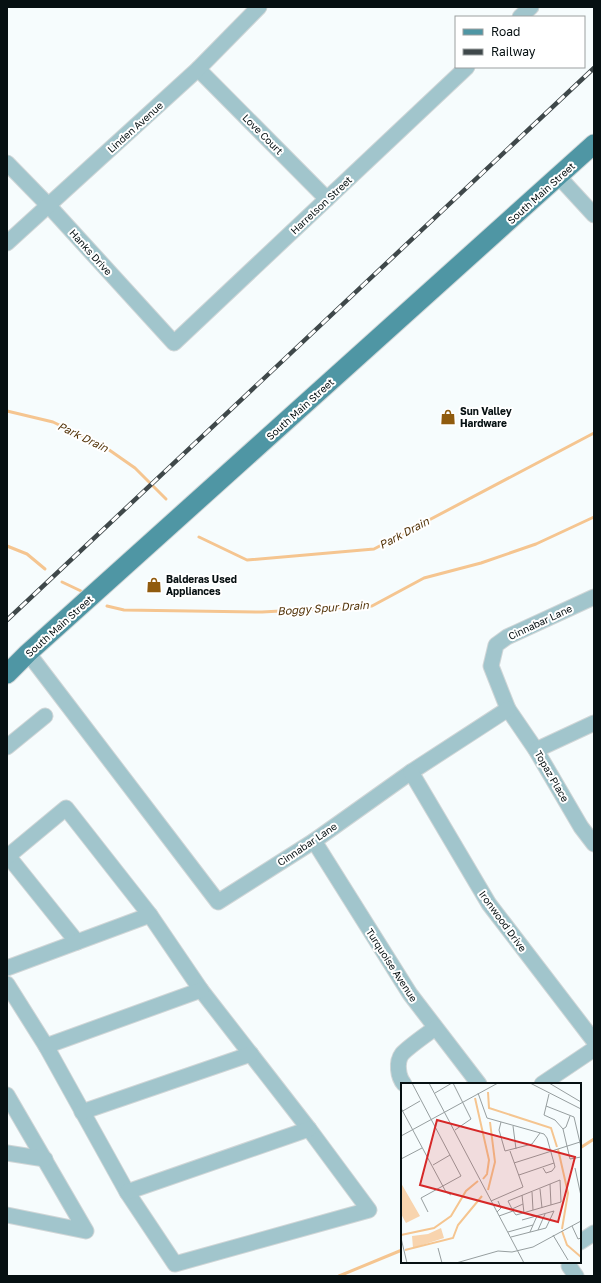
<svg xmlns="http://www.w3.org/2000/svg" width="601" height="1283" font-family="'Golos Text',sans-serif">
<rect width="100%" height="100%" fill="#f6fcfd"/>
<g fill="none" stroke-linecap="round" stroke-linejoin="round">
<g stroke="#f5c590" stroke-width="3">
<path d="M7,411L53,422L105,447L135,468L166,499"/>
<path d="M199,537L247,560L374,549L594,433"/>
<path d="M7,546L27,554L45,569"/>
<path d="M62,582L81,591"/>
<path d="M107,606L124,610L262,612L372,606L424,578L481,563L536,544L594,517"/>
<path d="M580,1148L594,1139"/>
<path d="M339,1276L402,1250"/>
</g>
<defs>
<g id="minor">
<path d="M520,17L531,7"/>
<path d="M198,69L327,199"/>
<path d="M7,163L49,206L174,343L467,67"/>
<path d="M559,177L594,215"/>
<path d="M7,243L198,69L259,7"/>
<path d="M594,597L507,637L496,645L491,666L508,709L536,750L581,827L594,844"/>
<path d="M28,653L218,902L314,841L411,772L508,709"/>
<path d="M7,747L45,716"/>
<path d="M536,750L594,723"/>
<path d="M411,772L489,904L594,1041"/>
<path d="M314,841L410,994L479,1084"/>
<path d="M8,856L77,942"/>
<path d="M7,857L66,808L150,915L201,990L309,1129L369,1210L175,1264L127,1192L46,1046L7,984"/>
<path d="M7,968L150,915"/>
<path d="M46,1046L201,990"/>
<path d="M404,1084C398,1077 396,1062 402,1054C408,1047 427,1034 435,1028"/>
<path d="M542,1084L594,1049"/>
<path d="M7,1095L86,1231L7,1215"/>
<path d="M82,1112L251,1054"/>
<path d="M7,1153L45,1159"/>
<path d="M127,1192L309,1129"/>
<path d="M580,1242L594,1233"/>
<path d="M570,1262L569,1266L576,1276"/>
</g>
<path id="major" d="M7,674L28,653L594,144"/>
</defs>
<use href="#minor" stroke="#d0d6d7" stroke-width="17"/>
<use href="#major" stroke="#d0d6d7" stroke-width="21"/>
<use href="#minor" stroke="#a1c5cc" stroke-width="15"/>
<use href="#major" stroke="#4f96a4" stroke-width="19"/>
<defs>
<path id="rail" d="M7,620L594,68"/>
</defs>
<use href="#rail" stroke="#3f484a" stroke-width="4.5"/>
<use href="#rail" stroke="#fff" stroke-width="3" stroke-dasharray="9" stroke-linecap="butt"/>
</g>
<defs>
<symbol id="shop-bare" viewBox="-9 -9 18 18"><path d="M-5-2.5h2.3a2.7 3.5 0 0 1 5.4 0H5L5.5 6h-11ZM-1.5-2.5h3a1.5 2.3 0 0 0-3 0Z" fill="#905b0e" stroke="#fff" stroke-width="2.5" paint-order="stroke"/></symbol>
</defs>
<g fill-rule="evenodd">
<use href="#shop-bare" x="437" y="406" width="22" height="22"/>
<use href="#shop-bare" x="143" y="574" width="22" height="22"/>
</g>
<g text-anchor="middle" stroke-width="4" stroke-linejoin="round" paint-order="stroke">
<g font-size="10" fill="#061012" stroke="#fff">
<text transform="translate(135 127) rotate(-42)" y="4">Linden Avenue</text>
<text transform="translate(263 134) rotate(45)" y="4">Love Court</text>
<text transform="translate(541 193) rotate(-42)" y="4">South Main Street</text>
<text transform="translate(321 205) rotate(-43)" y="4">Harrelson Street</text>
<text transform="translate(91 252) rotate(48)" y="4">Hanks Drive</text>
<text transform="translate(300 409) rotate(-42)" y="4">South Main Street</text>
<text transform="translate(540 622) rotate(-25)" y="4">Cinnabar Lane</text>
<text transform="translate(59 626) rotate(-42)" y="4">South Main Street</text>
<text transform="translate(552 776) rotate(60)" y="4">Topaz Place</text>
<text transform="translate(307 844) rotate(-34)" y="4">Cinnabar Lane</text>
<text transform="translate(503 921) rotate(54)" y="4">Ironwood Drive</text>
<text transform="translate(392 965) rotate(57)" y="4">Turquoise Avenue</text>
</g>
<g font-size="10" font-weight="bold" fill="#061012" stroke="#fff" text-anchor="start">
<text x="460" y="415">Sun Valley<tspan x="460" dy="12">Hardware</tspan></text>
<text x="166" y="583">Balderas Used<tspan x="166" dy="12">Appliances</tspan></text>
</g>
<g font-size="11" font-style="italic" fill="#523308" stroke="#fff">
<text transform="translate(83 437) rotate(26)" y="4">Park Drain</text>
<text transform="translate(404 533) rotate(-28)" y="4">Park Drain</text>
<text transform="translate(323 608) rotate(-4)" y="4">Boggy Spur Drain</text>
</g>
</g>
<g transform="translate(401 1083)">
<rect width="180" height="180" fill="#f6fcfd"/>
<path d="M0,100L19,133L5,140L0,131ZM40,145L43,155L12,165L11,153L27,151Z" fill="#f8d4ae"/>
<path fill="none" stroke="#f5c590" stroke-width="2" d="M87,9L88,25L150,45L156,64M74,15L88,77L86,91L82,96M157,66L167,110L161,146M87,107L94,79L89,39M161,148L166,162L180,174M0,152L33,145L50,133L65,108L77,98M4,167L52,155L57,142L81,113"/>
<path fill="none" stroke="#969e9f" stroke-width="1" d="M11,0L60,93L20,115L27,129M28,0L123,180M52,0L70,36L54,47M129,0L180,26M148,0L180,19M34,10L51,0M77,10L86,35L143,51L146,55L153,80L118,92M148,11L143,32L154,37L162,46L169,76L180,74M145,23L173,34L180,64M0,25L45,109L50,112M0,29L19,18M100,39L98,47L104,68L131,61L139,50M112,43L115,66M162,46L165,44L169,33M0,53L97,0M0,76L21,65M113,80L179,59M32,82L49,72M142,85L145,90L151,88L154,84L153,80M174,85L180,113M149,101L150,122M139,106L141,125M131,109L132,127M121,112L123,130M90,118L122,104L109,68M111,126L122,121M96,129L100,125L97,118M98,133L112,128L115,132L160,119L159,97L107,118L112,128M171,143L177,156L180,155M137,147L144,131M107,149L132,142M129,149L136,133M152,152L167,177M110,154L145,145L153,128L121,137M0,155L6,180M37,165L41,180M55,180L97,168L111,169L132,164L180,138"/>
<path fill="#d62828" fill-opacity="0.15" stroke="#d62828" stroke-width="2" d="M36,37L174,74L157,139L19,102Z"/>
<rect width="180" height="180" fill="none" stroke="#061012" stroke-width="2"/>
</g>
<rect width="601" height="1283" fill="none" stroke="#061012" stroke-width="16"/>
<rect x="455" y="16" width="130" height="52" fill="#ffffff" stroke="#9b9fa0"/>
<rect x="463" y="29" width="20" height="6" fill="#4f96a4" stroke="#9b9fa0"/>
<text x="491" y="36" font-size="12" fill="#061012">Road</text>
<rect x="463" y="49" width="20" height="6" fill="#3f484a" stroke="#9b9fa0"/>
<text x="491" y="56" font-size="12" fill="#061012">Railway</text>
</svg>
